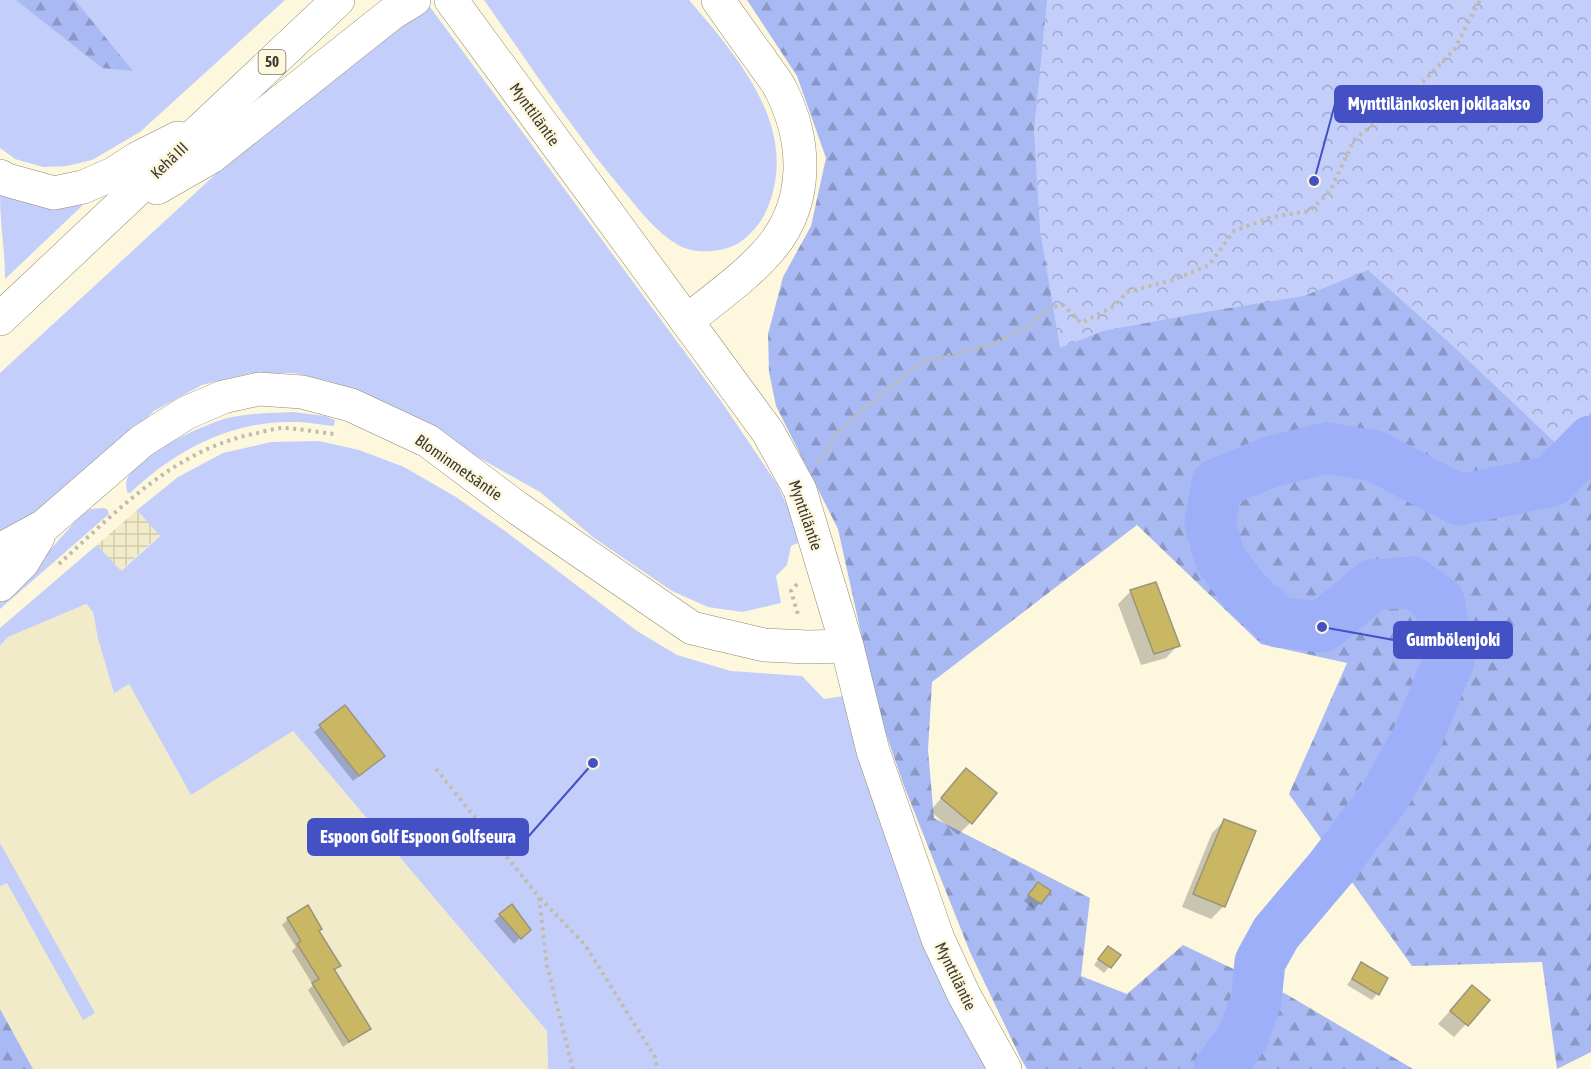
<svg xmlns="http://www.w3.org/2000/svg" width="1591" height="1069" font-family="'Asap Condensed',sans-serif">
<defs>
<pattern id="industrial-grid" width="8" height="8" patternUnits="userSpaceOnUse" patternTransform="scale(1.5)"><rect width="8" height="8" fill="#f2ebca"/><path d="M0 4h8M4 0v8" fill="none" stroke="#d0caae"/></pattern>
<pattern id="forest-firs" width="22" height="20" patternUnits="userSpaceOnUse" patternTransform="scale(1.5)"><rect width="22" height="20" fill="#a9b9f3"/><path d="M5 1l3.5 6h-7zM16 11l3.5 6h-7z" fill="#8b98c5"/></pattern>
<pattern id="park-crowns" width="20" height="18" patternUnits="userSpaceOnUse" patternTransform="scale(1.5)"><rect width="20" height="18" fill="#c3cffa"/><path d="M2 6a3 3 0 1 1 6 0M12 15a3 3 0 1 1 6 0" fill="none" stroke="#a0a9cb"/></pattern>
</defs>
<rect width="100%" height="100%" fill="#fdf7de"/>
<path fill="#f2ebca" d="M85,604L93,612L98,639L114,692L129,684L191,795L293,731L547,1031L548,1069H33L0,1009V646L8,637Z"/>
<path fill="url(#industrial-grid)" d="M137,510L160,535L120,571L97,545Z"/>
<g fill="#c3cffa">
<path d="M0,0H285L140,132L92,160L67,166L43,167L15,159L0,148Z"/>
<path d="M484,0H689C732,50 790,116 774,187C769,210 761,225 743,240C727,253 695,255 678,245C657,233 641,212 626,194C574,133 530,65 484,0Z"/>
<path d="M430,7L721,401L777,484L799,531L800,542L791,546L787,565L776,576L781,603L742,612L708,607L672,591L594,538L540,492L380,402L335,383L295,373H251L202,385L154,411L101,462L0,541V373L231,160L341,69Z"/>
<path d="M0,195C28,203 54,207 83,205L5,279C5,251 0,223 0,195Z"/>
<path d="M293,412L325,416L335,420L334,426C321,425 309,422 297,422C231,420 176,450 130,493L127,492C126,486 125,481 129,475C140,454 201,426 224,419C247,413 270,413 293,412Z"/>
<path d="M319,441L359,450L404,467L456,497L505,531L637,631L677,655L731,671L802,676L824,699L844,696L992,1069H548L547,1031L293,731L191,795L129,684L114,693L98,639L93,612L86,604L8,637L0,646V628L97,545L121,571L160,536L137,510L178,477L223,453L271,442Z"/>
<path d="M103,508L107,509L109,514L0,609V598L42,559L81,515L91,509Z"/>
<path d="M0,843L95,1013L83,1020L7,883L0,886Z"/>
</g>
<g fill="url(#forest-firs)">
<path d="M16,0H75L133,71L102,68Z"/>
<path d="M747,0H1591V1052L1557,1069L1542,962L1412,966L1289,794L1347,663L1261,644L1137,525L932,682L928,750L934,818L1090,898L1081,976L1127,994L1183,945L1286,994L1413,1069H1027L1021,1059L970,952L904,786L878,710L838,529L776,406L769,372L768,334L783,277L811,226L826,158L797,76Z"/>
<path d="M0,1009L33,1069H0Z"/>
</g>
<path fill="url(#park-crowns)" d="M1047,0H1591V412L1565,452L1453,346L1368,270L1304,296L1211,311L1103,331L1060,348L1040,230L1034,131Z"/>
<g fill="#0003">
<path d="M1131,591L1178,645L1166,658L1141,665L1118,604Z"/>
<path d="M345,707L377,762L353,781L314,732Z"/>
<path d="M966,770L971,822L958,835L930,811Z"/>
<path d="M1224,821V906L1211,919L1182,907L1212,833Z"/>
<path d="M1038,884L1040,903L1034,909L1024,901Z"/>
<path d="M500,915L529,929L514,944L494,921Z"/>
<path d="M288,919L317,932L339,966L334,971L369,1028L343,1047L308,990L313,985L292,951L296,947L282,925Z"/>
<path d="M1102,954L1118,956L1104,973L1094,965Z"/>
<path d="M1362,964L1377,994L1372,1000L1347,985Z"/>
<path d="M1472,987L1488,1000L1454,1037L1438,1024Z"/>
</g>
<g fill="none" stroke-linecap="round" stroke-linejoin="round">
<path stroke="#9daff8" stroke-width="51" d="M1219,1069L1243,1037L1256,1001L1260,962L1276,933L1331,868L1385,796L1417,738L1449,660L1439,601L1412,582L1373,585L1322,627L1278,622L1245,592L1220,558L1210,523L1217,484L1270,462L1326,448L1375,456L1459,500L1552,481L1591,441"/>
</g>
<g fill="#cab764" stroke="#9a957d" stroke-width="1.5">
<path d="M1156,582L1180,646L1154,654L1130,590Z"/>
<path d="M345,705L385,756L359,776L319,725Z"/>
<path d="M966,768L997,793L972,824L941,798Z"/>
<path d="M1224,819L1256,831L1225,907L1193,894Z"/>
<path d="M1038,882L1051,891L1041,904L1028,895Z"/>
<path d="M512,904L531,930L521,939L499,914Z"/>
<path d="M308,905L322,929L319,931L341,966L334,969L371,1029L349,1042L312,983L319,979L297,944L301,941L287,918Z"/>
<path d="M1108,946L1121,955L1111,968L1098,959Z"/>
<path d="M1361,962L1388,978L1379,995L1352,979Z"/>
<path d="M1472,985L1490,1000L1468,1026L1450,1011Z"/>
</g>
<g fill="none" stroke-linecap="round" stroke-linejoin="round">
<defs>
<g id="minor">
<path d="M451,0L768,432L800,490L847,646L873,751L938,939L964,995L1005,1069"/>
<path d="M0,553L9,545L44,526L142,441L186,413L223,397L259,389L302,392L351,405L428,441L516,507L692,628L764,645L808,647L847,646"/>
<path d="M0,585L23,562L38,537"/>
</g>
<g id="highway">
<path d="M0,176L7,180L54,193L83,187L113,174L138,158L178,138"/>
<path d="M157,188L211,157L391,14L414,0"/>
<path d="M0,319L338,0"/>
<path d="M687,321C715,298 746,277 770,249C809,203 807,142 781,90C776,79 767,70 761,60C746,40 732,20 718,0"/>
</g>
</defs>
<use href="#minor" stroke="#908a74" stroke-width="34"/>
<use href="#highway" stroke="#908a74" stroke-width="34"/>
<g stroke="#c1bca8" stroke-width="4" stroke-dasharray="3 4.5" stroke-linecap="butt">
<path d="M818,463L841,428L920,363L996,343L1031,325L1049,308L1063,305L1081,323L1114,306L1127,292L1173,280L1209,265L1234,231L1271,217L1310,211L1330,191L1354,140L1412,93L1454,50L1480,0"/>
<path d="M59,564C116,512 174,450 253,434C263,432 274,428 284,428C301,429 318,432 334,434"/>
<path d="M797,584L791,591L799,618"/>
<path d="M436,769L539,897L547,966L573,1069"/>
<path d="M540,898L585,945L655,1057L657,1069"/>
</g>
<use href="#minor" stroke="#fff" stroke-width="33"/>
<use href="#highway" stroke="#fff" stroke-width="33"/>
</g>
<g text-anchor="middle" stroke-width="5" stroke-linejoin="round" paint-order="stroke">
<rect fill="#fdf7de" stroke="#777365" stroke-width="1.5" x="258.5" y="50" width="27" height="24" rx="4.5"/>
<g font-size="15" font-weight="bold" fill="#3d3b31">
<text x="272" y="67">50</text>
</g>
<g font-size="16" fill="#3d3b31" stroke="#fdf7de">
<text transform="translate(535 114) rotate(54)" y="6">Mynttiläntie</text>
<text transform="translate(169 160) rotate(-44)" y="6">Kehä III</text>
<text transform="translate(459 467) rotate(35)" y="6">Blominmetsäntie</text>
<text transform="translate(806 515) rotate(71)" y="6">Mynttiläntie</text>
<text transform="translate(956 976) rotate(64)" y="6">Mynttiläntie</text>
</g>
</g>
<path fill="none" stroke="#4351c5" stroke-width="2" d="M1314 181L1335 104M1322 627L1394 640M593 763L528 837"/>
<g fill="#4351c5" stroke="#fdf7de" stroke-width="2">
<circle cx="1314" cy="181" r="6"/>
<circle cx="1322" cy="627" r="6"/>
<circle cx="593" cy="763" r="6"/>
</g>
<g fill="#4351c5" stroke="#4351c5" stroke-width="2">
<rect x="1335" y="86" width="207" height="36" rx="6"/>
<rect x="1394" y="622" width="118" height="36" rx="6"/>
<rect x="308" y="819" width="220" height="36" rx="6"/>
</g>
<g font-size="18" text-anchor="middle" font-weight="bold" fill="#fff">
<text x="1439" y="110">Mynttilänkosken jokilaakso</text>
<text x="1453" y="646">Gumbölenjoki</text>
<text x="418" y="843">Espoon Golf Espoon Golfseura</text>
</g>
</svg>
